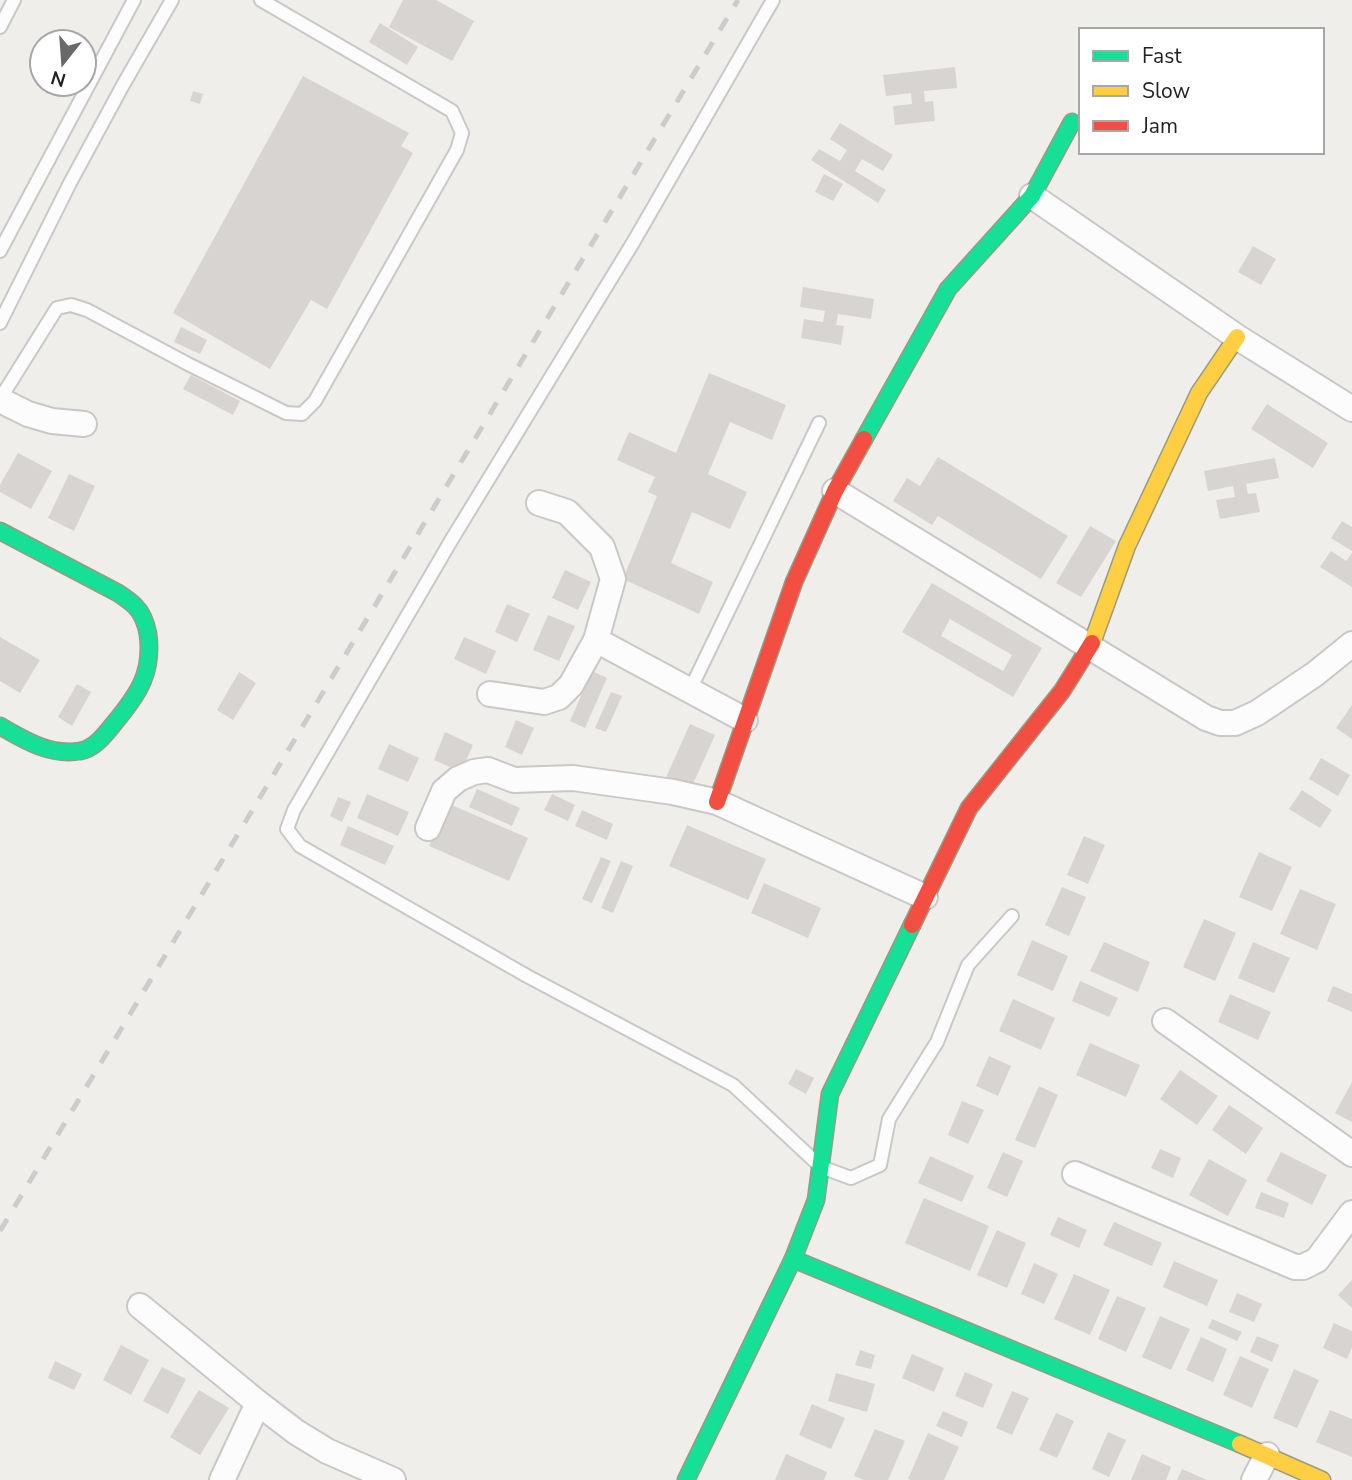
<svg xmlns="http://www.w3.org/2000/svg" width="1352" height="1480" font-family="'Nunito Sans',sans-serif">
<rect width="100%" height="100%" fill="#f0eeeb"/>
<g fill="#d7d4d2" fill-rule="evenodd">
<path d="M403,0H436L474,21L452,61L389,27Z"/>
<path d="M380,23L418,47L407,65L369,42Z"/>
<path d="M955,67L957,88L924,91L925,102L933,101L935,121L895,125L893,106L912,104L911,93L886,96L883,75Z"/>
<path d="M303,76L409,133L401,146L413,153L327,309L311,300L270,369L173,313Z"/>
<path d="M193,91L203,94L200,104L190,101Z"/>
<path d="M840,123L893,155L883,171L862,159L855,171L886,190L878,203L811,160L819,149L840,161L847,150L830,139Z"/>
<path d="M824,174L843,184L833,201L815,192Z"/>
<path d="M1253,246L1276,259L1261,285L1238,272Z"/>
<path d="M803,287L874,299L871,319L838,314L836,325L844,326L841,345L801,338L804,319L823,322L825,311L800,307Z"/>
<path d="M181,327L207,340L200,354L174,342Z"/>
<path d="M709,373L786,405L772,440L730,422L708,474L747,492L730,529L692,512L671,563L713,582L699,614L623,579L657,496L648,492L655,477L617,460L629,432L676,453Z"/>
<path d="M191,375L240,401L233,415L183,389Z"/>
<path d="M1267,404L1328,443L1313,468L1251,429Z"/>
<path d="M18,453L52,471L31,509L0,492V485Z"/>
<path d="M938,457L1068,536L1041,579L938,516L932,525L893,501L907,478L920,486Z"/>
<path d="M1275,458L1279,478L1246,484L1248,494L1256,493L1260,512L1220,519L1216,500L1235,497L1233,486L1208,491L1204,471Z"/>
<path d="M69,474L95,486L74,531L48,518Z"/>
<path d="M1342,521L1352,527V551L1331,538Z"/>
<path d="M1090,526L1116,541L1081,597L1056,583Z"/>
<path d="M1331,551L1346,561L1352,553V587L1320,567Z"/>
<path d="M565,570L591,582L578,610L552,598Z"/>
<path d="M932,583L1042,648L1013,697L902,632ZM950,619L1012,655L1003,671L941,636Z"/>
<path d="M507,604L530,614L517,642L495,632Z"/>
<path d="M548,615L575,626L559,661L533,650Z"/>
<path d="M0,637L40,660L20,693L0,681Z"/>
<path d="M464,637L496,651L486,674L454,659Z"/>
<path d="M592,671L607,678L585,728L570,721Z"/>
<path d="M239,672L256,683L233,720L217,710Z"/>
<path d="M77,684L91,692L72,726L58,717Z"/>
<path d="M611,692L622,696L606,732L595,728Z"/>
<path d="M1352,705V739L1336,728Z"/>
<path d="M516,720L534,728L522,755L505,747Z"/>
<path d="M690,724L715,735L689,793L664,782Z"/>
<path d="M445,732L473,745L461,772L434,760Z"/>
<path d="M389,744L419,758L408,782L378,769Z"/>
<path d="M1321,758L1350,775L1338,796L1309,779Z"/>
<path d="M477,789L520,808L512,826L469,807Z"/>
<path d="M1302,790L1332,810L1320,828L1289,809Z"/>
<path d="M367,794L409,812L398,836L357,818Z"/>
<path d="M552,794L575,805L568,821L544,810Z"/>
<path d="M338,797L351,802L342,822L330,816Z"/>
<path d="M447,803L528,838L509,881L429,846Z"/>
<path d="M582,810L613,824L607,840L575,826Z"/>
<path d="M687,825L766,859L748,900L669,866Z"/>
<path d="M348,826L394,846L385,865L340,845Z"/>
<path d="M1084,836L1105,845L1088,884L1067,875Z"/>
<path d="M1259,852L1292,867L1272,911L1239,897Z"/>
<path d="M601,857L611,861L592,903L582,899Z"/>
<path d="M621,861L633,866L613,913L601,908Z"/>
<path d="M764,883L821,908L808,938L751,913Z"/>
<path d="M1062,887L1086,897L1069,936L1045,925Z"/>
<path d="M1300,889L1336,904L1317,950L1280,934Z"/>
<path d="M1204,919L1236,933L1215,981L1183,967Z"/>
<path d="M1032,940L1068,956L1053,991L1017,975Z"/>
<path d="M1104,942L1150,962L1138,992L1090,971Z"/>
<path d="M1253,942L1290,958L1274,993L1238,978Z"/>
<path d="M1080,981L1118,998L1109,1017L1072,1001Z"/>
<path d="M1333,986L1352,994V1012L1327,1001Z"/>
<path d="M1230,994L1271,1012L1258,1040L1218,1022Z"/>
<path d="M1013,999L1055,1018L1041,1050L999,1031Z"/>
<path d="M1090,1043L1140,1065L1126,1097L1076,1075Z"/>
<path d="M989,1056L1011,1066L998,1096L976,1086Z"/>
<path d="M796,1069L814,1078L806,1094L788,1084Z"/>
<path d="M1180,1070L1218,1096L1197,1125L1160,1099Z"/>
<path d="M1352,1082V1122L1335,1113Z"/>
<path d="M1039,1086L1058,1095L1035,1148L1015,1140Z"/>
<path d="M962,1101L984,1110L968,1144L948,1135Z"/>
<path d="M1229,1105L1263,1128L1246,1154L1212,1130Z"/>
<path d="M1160,1149L1181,1158L1173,1178L1151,1168Z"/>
<path d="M1003,1152L1023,1161L1007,1197L987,1188Z"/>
<path d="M1281,1152L1327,1175L1312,1205L1266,1181Z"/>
<path d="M930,1156L974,1176L962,1202L918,1183Z"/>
<path d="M1209,1159L1247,1180L1228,1216L1189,1195Z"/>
<path d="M1261,1192L1289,1203L1284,1218L1255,1208Z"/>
<path d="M924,1198L989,1226L970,1271L905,1243Z"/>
<path d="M1058,1217L1087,1230L1079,1248L1050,1235Z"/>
<path d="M1114,1222L1162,1243L1152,1266L1103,1245Z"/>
<path d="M997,1230L1026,1243L1007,1288L977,1275Z"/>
<path d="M1174,1261L1218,1280L1207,1306L1163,1287Z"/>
<path d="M1034,1263L1058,1274L1044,1304L1021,1294Z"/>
<path d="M1074,1274L1110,1290L1090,1335L1054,1319Z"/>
<path d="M1352,1280V1308L1338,1295Z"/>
<path d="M1237,1293L1262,1304L1254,1322L1229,1312Z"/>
<path d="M1117,1296L1146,1308L1126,1352L1098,1339Z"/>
<path d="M1160,1316L1190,1329L1171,1370L1142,1357Z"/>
<path d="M1212,1319L1242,1332L1237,1341L1208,1328Z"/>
<path d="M1334,1323L1352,1331V1347L1347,1359L1323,1348Z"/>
<path d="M1257,1336L1279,1345L1272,1362L1250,1352Z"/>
<path d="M1201,1337L1227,1349L1213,1382L1186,1370Z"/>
<path d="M121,1345L149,1360L131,1395L103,1380Z"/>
<path d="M860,1350L875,1355L871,1369L855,1365Z"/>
<path d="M912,1354L944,1368L934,1392L902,1378Z"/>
<path d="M1240,1356L1269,1369L1252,1408L1223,1395Z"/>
<path d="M55,1361L82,1374L74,1390L48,1378Z"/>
<path d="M162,1367L186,1379L168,1414L143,1401Z"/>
<path d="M1294,1369L1319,1380L1297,1428L1273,1418Z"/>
<path d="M965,1372L993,1384L983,1408L955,1396Z"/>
<path d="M836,1373L875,1384L867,1412L828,1401Z"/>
<path d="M199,1390L229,1408L200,1455L170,1437Z"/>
<path d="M1012,1391L1029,1398L1012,1435L996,1428Z"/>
<path d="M812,1404L845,1418L831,1449L799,1435Z"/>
<path d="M1330,1410L1352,1419V1457L1316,1442Z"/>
<path d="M943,1411L968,1422L962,1437L936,1426Z"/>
<path d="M1056,1413L1074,1421L1057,1458L1039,1450Z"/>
<path d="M875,1429L905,1441L888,1480H864L854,1476Z"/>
<path d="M1108,1432L1126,1440L1109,1477L1092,1469Z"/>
<path d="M928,1433L959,1447L944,1480H911L908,1479Z"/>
<path d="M786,1454L827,1472L824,1480H775Z"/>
<path d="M1142,1454L1171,1467L1166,1480H1131Z"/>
<path d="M1182,1469L1207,1480H1177Z"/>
</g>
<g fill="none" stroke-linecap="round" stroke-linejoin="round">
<defs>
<g id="lane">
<path d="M773,0L634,241L452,539L294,810L287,829L300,846L527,976L733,1085L821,1167L851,1178L880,1165L889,1119L937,1042L968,965L1012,916"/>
<path d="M0,27L14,0"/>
<path d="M0,251L134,0"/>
<path d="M0,323L70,183L123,85L172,0"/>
<path d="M0,399L57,308L71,305L87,310L188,364L286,413L302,414L315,401L457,150L462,133L452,111L261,0"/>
<path d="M690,690L819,423"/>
</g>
<g id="street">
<path d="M1032,196L1237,337L1352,409"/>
<path d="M0,400L28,414L52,421L84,424"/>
<path d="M835,491L1206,718L1220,723H1235L1257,713L1315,674L1352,644"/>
<path d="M596,640L745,720"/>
<path d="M490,694L544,702L559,697L571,685L596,640L613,579L602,547L567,512L539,503"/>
<path d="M428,828L444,791L458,779L474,772L488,770L514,780L573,778L673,792L717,802L925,897"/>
<path d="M1165,1021L1352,1154"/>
<path d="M1075,1174L1295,1267H1303L1317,1260L1352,1213"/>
<path d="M140,1306L258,1403L296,1432L327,1451L393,1480"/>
<path d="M222,1480L258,1403"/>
<path d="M1254,1480L1267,1455"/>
</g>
<g id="fast">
<path d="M864,439L948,289L1032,196L1072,122"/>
<path d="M0,531L118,593C124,597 130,601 135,606C143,614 146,623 148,634C153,672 139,693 116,721C107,732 95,749 80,751C50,756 24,740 0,726"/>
<path d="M793,1259L1240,1444"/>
<path d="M686,1480L793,1259L816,1200L830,1094L912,925"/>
</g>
<g id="slow">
<path d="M1092,643L1127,546L1199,393L1237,337"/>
<path d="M1240,1444L1322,1480"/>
</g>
<g id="jam">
<path d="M717,802L794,582L835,491L864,439"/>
<path d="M912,925L969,808L1062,691L1092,643"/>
</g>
</defs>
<use href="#lane" stroke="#c9c8c7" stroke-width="16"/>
<use href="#street" stroke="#c9c8c7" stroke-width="28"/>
<use href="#fast" stroke="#999a82" stroke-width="19"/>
<use href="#slow" stroke="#999a82" stroke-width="19"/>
<use href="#jam" stroke="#999a82" stroke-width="19"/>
<use href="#lane" stroke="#fdfcfc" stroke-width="12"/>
<use href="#street" stroke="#fdfcfc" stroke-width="24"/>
<use href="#fast" stroke="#16e098" stroke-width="16"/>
<use href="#slow" stroke="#ffcf43" stroke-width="16"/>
<use href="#jam" stroke="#f24e42" stroke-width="16"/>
<path stroke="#ccc" stroke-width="5" stroke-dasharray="14 14" stroke-linecap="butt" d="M0,1231L738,0"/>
</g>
<rect x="1079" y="28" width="245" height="126" fill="#ffffff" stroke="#a7a7a7" stroke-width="2"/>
<rect x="1093" y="51" width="35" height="10" fill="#16e098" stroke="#a7a7a7" stroke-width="2"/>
<text x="1142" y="63" font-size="21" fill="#222222">Fast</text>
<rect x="1093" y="86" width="35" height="10" fill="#ffcf43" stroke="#a7a7a7" stroke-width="2"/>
<text x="1142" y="98" font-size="21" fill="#222222">Slow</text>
<rect x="1093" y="121" width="35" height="10" fill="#f24e42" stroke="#a7a7a7" stroke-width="2"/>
<text x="1142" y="133" font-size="21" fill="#222222">Jam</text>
<g transform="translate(63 63) rotate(197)"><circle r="33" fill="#ffffff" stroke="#a7a7a7" stroke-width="2"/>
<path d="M0-5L12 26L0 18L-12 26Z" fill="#6a6968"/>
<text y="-10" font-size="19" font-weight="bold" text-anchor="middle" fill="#222222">N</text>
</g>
</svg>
